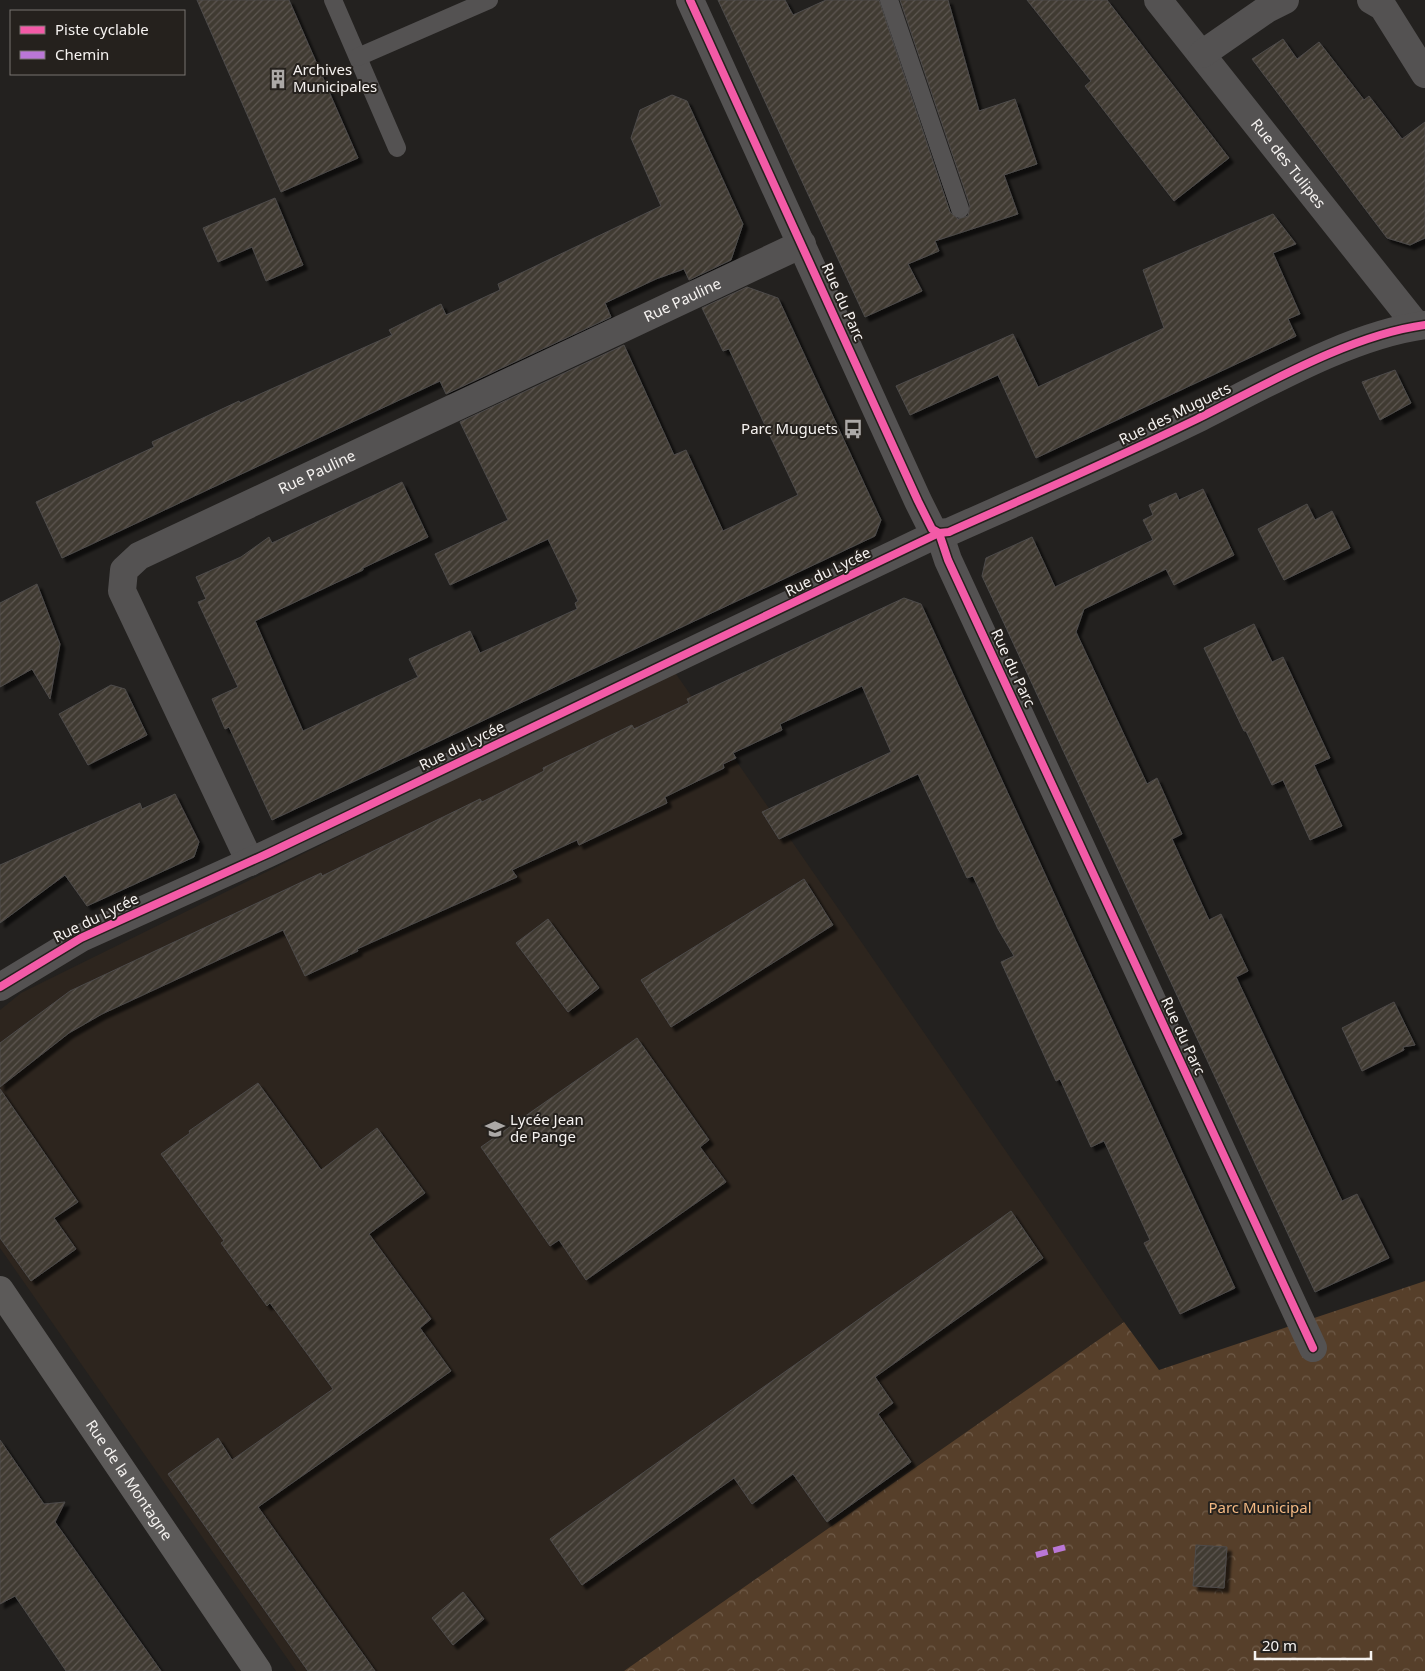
<svg xmlns="http://www.w3.org/2000/svg" width="1425" height="1671" font-family="'Noto Sans',sans-serif">
<defs>
<pattern id="park-crowns" width="20" height="18" patternUnits="userSpaceOnUse" patternTransform="scale(1.25)"><rect width="20" height="18" fill="#563f2a"/><path d="M2 6a3 3 0 1 1 6 0M12 15a3 3 0 1 1 6 0" fill="none" stroke="#6f5b49"/></pattern>
<pattern id="building-hatch" width="6" height="6" patternUnits="userSpaceOnUse" patternTransform="scale(1.25)"><rect width="6" height="6" fill="#413a33"/><path d="M-1 1l2-2M0 6l6-6M5 7l2-2" fill="none" stroke="#5d5751"/></pattern>
<filter id="shadow"><feDropShadow dx="4.5" dy="4.5" stdDeviation="1" flood-color="#0009"/></filter>
</defs>
<rect width="100%" height="100%" fill="#23211f"/>
<path fill="#2d251e" d="M674,671L1124,1322L642,1671H296L0,1248V1010L21,993Z"/>
<path fill="url(#park-crowns)" d="M1425,1281V1671H624L1124,1322L1159,1370Z"/>
<g fill="url(#building-hatch)" stroke="#4d4b4a" filter="url(#shadow)">
<path d="M197,0H289L358,158L281,192Z"/>
<path d="M718,0H785L793,15L826,0H879L950,212L958,219L968,216L970,206L900,0H948L979,111L1015,99L1037,164L1004,175L1018,214L935,241L939,251L908,264L922,291L865,317Z"/>
<path d="M1027,0H1107L1229,158L1174,201L1085,86L1091,81Z"/>
<path d="M1283,39L1297,59L1319,42L1364,100L1369,96L1402,139L1425,122V238L1410,245L1387,238L1252,59Z"/>
<path d="M672,95L687,101L743,224L731,260L689,280L684,269L656,279L605,303L611,317L446,394L440,381L62,558L36,502L154,447L152,442L239,401L240,403L392,335L389,330L441,304L446,315L500,290L498,284L661,206L631,138L640,110Z"/>
<path d="M275,198L303,265L266,281L252,247L218,262L203,228Z"/>
<path d="M1273,214L1296,244L1273,253L1300,314L1288,319L1296,336L1036,458L998,375L910,415L896,386L1013,334L1038,387L1164,328L1143,270Z"/>
<path d="M747,287L778,298L881,520L875,536L272,820L229,727L225,729L212,699L238,687L198,602L206,599L196,577L241,557L269,537L272,543L402,482L428,537L363,568V570L255,621L303,731L418,677L409,659L470,631L480,653L577,609L575,603L578,601L548,539L450,585L435,554L508,520L460,422L624,345L674,455L686,450L723,531L798,495L729,349L723,351L702,308Z"/>
<path d="M1395,370L1411,403L1380,420L1362,382Z"/>
<path d="M1203,489L1234,555L1174,585L1166,569L1084,609L1076,632L1147,784L1157,778L1182,834L1172,839L1209,920L1221,914L1237,948L1248,971L1236,977L1342,1201L1357,1194L1389,1258L1315,1292L982,576L986,558L1032,537L1055,587L1153,540L1143,520L1153,515L1149,505L1176,493L1179,500Z"/>
<path d="M1307,504L1315,520L1332,511L1350,548L1284,580L1258,529Z"/>
<path d="M37,584L60,644L50,699L32,669L0,687V603Z"/>
<path d="M904,598L921,604L1235,1288L1180,1314L1144,1243L1150,1240L1104,1141L1091,1147L1060,1079L1056,1081L1001,962L1014,956L998,929L973,876L967,878L918,774L779,839L762,812L891,752L862,686L780,724L782,730L733,753L736,758L723,764L724,768L665,797L667,803L579,845L577,840L512,870L517,877L357,949L358,951L305,976L283,930L102,1014L69,1033L0,1087V1043L70,991L321,873L322,876L480,799L482,802L544,771L543,768L632,725L634,729L689,703L687,699Z"/>
<path d="M1254,624L1272,662L1283,657L1330,758L1314,765L1342,826L1310,840L1283,780L1272,785L1246,731H1244L1204,648Z"/>
<path d="M111,685L125,689L147,735L88,765L59,714Z"/>
<path d="M175,794L199,842L194,857L87,906L65,875L0,923V865L140,803L142,809Z"/>
<path d="M804,879L833,925L671,1027L641,980Z"/>
<path d="M548,919L599,988L568,1012L516,943Z"/>
<path d="M1394,1002L1415,1045L1403,1047L1404,1050L1362,1071L1342,1028Z"/>
<path d="M637,1038L709,1140L700,1147L726,1182L586,1280L559,1240L550,1246L481,1147Z"/>
<path d="M258,1083L321,1170L377,1128L425,1193L369,1234L431,1319L420,1328L451,1371L258,1507L375,1671H308L168,1474L218,1438L232,1460L333,1389L270,1303L267,1306L221,1243L224,1241L161,1154L190,1133L189,1131Z"/>
<path d="M0,1089L78,1202L54,1218L76,1249L31,1281L0,1238Z"/>
<path d="M1011,1211L1043,1258L875,1377L893,1403L878,1414L911,1462L827,1522L793,1474L752,1504L734,1478L582,1585L550,1539Z"/>
<path d="M0,1440L44,1504L65,1502L55,1522L161,1671H66L15,1596L0,1604Z"/>
<path d="M1196,1545L1227,1547L1224,1588L1193,1586Z"/>
<path d="M463,1592L484,1619L453,1645L432,1618Z"/>
</g>
<g fill="none" stroke-linecap="round" stroke-linejoin="round">
<g stroke="#545252" stroke-width="18">
<path d="M333,0L397,148"/>
<path d="M889,0L960,209"/>
<path d="M358,57L489,0"/>
</g>
<g stroke="#545252" stroke-width="28">
<path d="M690,0L918,501L932,529L939,533L948,560L1313,1348"/>
<path id="s1" d="M1158,0L1417,326"/>
<path d="M1371,0L1383,7L1425,74"/>
<path d="M1202,54L1267,9L1285,0"/>
<path id="s2" d="M250,862L122,591L124,570L139,556L802,244"/>
<path d="M0,987L81,938L269,853L939,533L949,532C1032,495 1115,459 1197,419C1265,385 1350,335 1425,325"/>
</g>
<path stroke="#5c5a59" stroke-width="28" id="s3" d="M0,1290L258,1671"/>
<path stroke="#ba77d6" stroke-width="6" stroke-dasharray="12 6" stroke-linecap="butt" d="M1036,1555L1070,1546"/>
<defs>
<g id="cycleway">
<path d="M690,0L918,501L932,529L939,533L948,560L1313,1348"/>
<path d="M0,987L81,938L269,853L939,533L949,532C1032,495 1115,459 1197,419C1265,385 1350,335 1425,325"/>
</g>
</defs>
<use href="#cycleway" stroke="#25211d" stroke-width="11"/>
<use href="#cycleway" stroke="#f35aa7" stroke-width="8"/>
</g>
<defs>
<symbol id="building-bare" viewBox="-9 -9 18 18"><path d="M-4-6H4V6H1V3H-1V6H-4ZM-2.5-4.3h1.7v1.8h-1.7ZM.8-4.3h1.7v1.8H.8ZM-2.5-1h1.7V.8h-1.7ZM.8-1h1.7V.8H.8Z" fill="#aca9a7" stroke="#25211d" stroke-width="2.5" paint-order="stroke"/></symbol>
<symbol id="bus-bare" viewBox="-9 -9 18 18"><path d="M-5-6H5V4H4V6H2V4H-2V6H-4V4H-5ZM-3.5-4V0h7V-4ZM-3.5 1.2v1.5H-2V1.2ZM2 1.2v1.5H3.5V1.2Z" fill="#aca9a7" stroke="#25211d" stroke-width="2.5" paint-order="stroke"/></symbol>
<symbol id="school-bare" viewBox="-9 -9 18 18"><path d="M0-5L7-2L0 1L-7-2ZM-4 1L0 2.5L4 1V4Q0 6-4 4Z" fill="#aca9a7" stroke="#25211d" stroke-width="2.5" paint-order="stroke"/></symbol>
</defs>
<g fill-rule="evenodd">
<use href="#building-bare" x="264" y="65" width="28" height="28"/>
<use href="#bus-bare" x="839" y="415" width="28" height="28"/>
<use href="#school-bare" x="481" y="1115" width="28" height="28"/>
</g>
<g text-anchor="middle" stroke-width="4" stroke-linejoin="round" paint-order="stroke">
<g font-size="15" fill="#f5f2f0" stroke="#25211d" text-anchor="start">
<text x="293" y="75">Archives<tspan x="293" dy="17">Municipales</tspan></text>
<text x="838" y="434" text-anchor="end">Parc Muguets</text>
<text x="510" y="1125">Lycée Jean<tspan x="510" dy="17">de Pange</tspan></text>
</g>
<g font-size="15" fill="#f5f2f0" stroke="#25211d">
<text dy="5" stroke="none"><textPath href="#s1" startOffset="209">Rue des Tulipes</textPath></text>
<text dy="5" stroke="none"><textPath href="#s2" startOffset="942">Rue Pauline</textPath></text>
<text transform="translate(843 302) rotate(66)" y="5">Rue du Parc</text>
<text transform="translate(1175 414) rotate(-26)" y="5">Rue des Muguets</text>
<text dy="5" stroke="none"><textPath href="#s2" startOffset="538">Rue Pauline</textPath></text>
<text transform="translate(828 572) rotate(-26)" y="5">Rue du Lycée</text>
<text transform="translate(1013 668) rotate(65)" y="5">Rue du Parc</text>
<text transform="translate(462 746) rotate(-26)" y="5">Rue du Lycée</text>
<text transform="translate(96 918) rotate(-26)" y="5">Rue du Lycée</text>
<text transform="translate(1183 1036) rotate(65)" y="5">Rue du Parc</text>
<text dy="5" stroke="none"><textPath href="#s3" startOffset="230">Rue de la Montagne</textPath></text>
</g>
<g font-size="15" fill="#f4b983" stroke="#25211d">
<text x="1260" y="1513">Parc Municipal</text>
</g>
</g>
<rect x="10" y="10" width="175" height="65" fill="#25211d" stroke="#787571"/>
<rect x="20" y="26" width="25" height="8" fill="#f35aa7" stroke="#787571"/>
<text x="55" y="35" font-size="15" fill="#f5f2f0">Piste cyclable</text>
<rect x="20" y="51" width="25" height="8" fill="#ba77d6" stroke="#787571"/>
<text x="55" y="60" font-size="15" fill="#f5f2f0">Chemin</text>
<path d="M1255 1651v8h116v-8" fill="none" stroke="#f5f2f0" stroke-width="2.5"/>
<text x="1262" y="1651" font-size="15" fill="#f5f2f0" stroke="#25211d" stroke-width="4" paint-order="stroke">20 m</text>
</svg>
